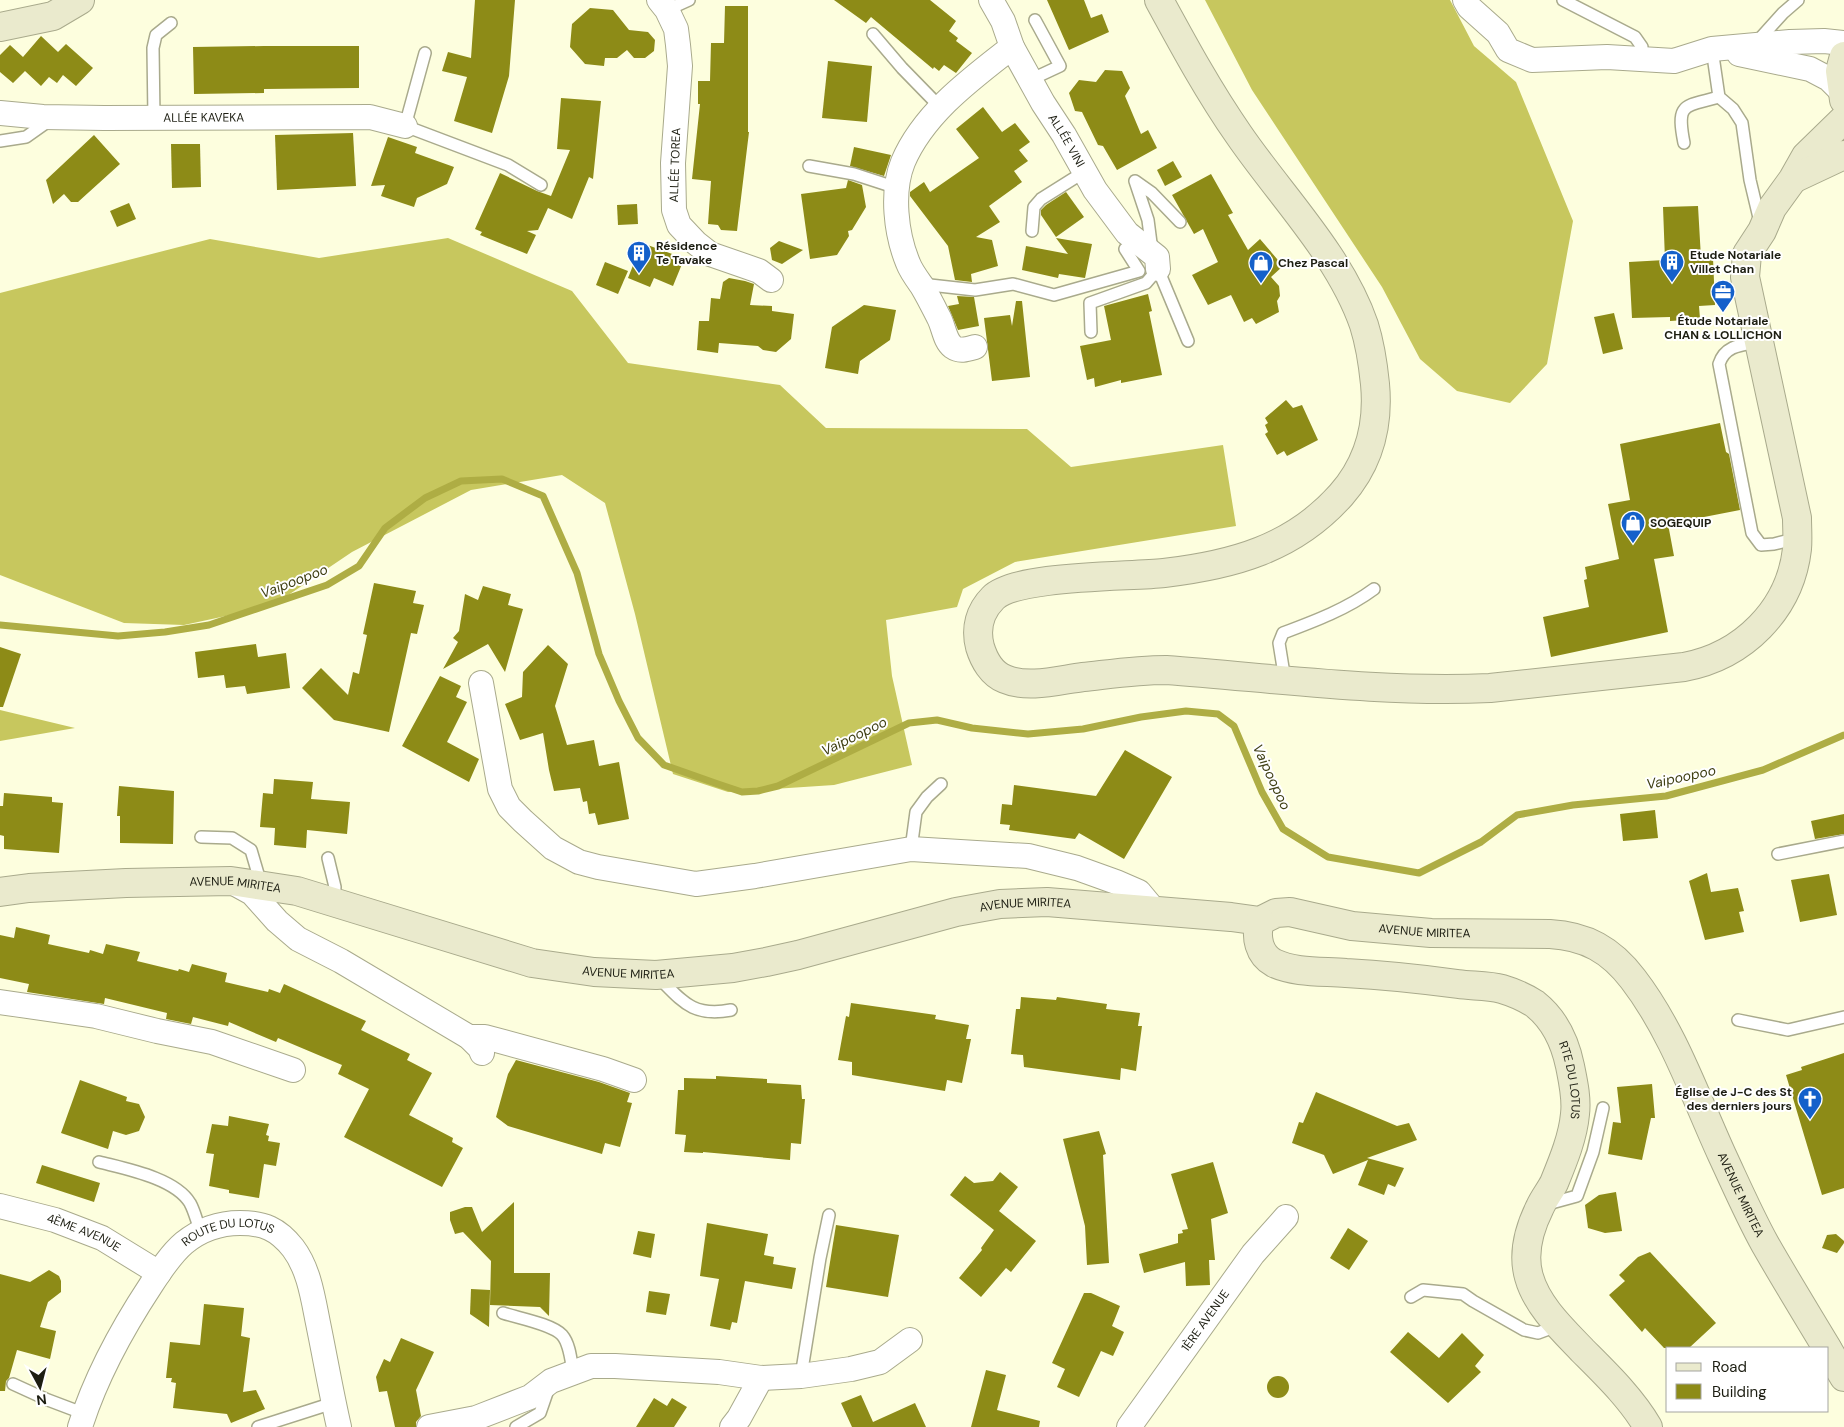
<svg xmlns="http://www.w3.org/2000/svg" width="1844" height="1427" font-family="'DM Sans',sans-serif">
<rect width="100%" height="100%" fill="#fdfede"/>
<g fill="#c7c75e">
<path d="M1205,0H1450L1474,46L1516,82L1573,221L1547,364L1510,403L1457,391L1420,359L1382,287L1252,90Z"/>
<path d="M448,238L572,291L628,363L780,385L826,428L1027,429L1071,467L1223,445L1236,526L1015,562L963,589L957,607L886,620L892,676L912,765L834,785L728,792L673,774L635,614L605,503L562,475L471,490L352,552L272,606L184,625L124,623L0,575V293L210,239L319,258Z"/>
<path d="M0,710L75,728L0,741Z"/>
</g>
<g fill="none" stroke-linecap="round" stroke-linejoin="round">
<path stroke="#aead44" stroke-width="7" d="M0,625L118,636L165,632L209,625L327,585L359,566L385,528L425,498L461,481L502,479L543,496L577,573L599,654L619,701L638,738L664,765L718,784L742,792L758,791L778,786L909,723L937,720L972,728L1028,734L1083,729L1141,717L1186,711L1218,714L1234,726L1262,792L1283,829L1328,857L1419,873L1481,842L1517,815L1573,805L1666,796L1763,770L1844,735"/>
</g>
<g fill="#8d8b17">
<path d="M475,0H515L509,76L492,133L454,121L467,77L442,71L448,52L471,58Z"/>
<path d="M834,0H930L956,21L949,31L958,38L956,41L972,53L956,73L944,65L939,71L934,67L933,69L871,17L866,23Z"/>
<path d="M1047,0H1084L1091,18L1102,14L1109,32L1069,50Z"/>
<path d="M725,6H748V132H749L737,231L721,230L718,225L708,224L711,181L692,179L700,104H698V81H710L711,43H724Z"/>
<path d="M590,8L613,10L629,30L648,32L655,40L654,51L645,58H634L627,50L617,58H605L604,66L585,64L570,47L572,24Z"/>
<path d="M41,36L58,52L66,44L93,68L76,86L63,75L57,83L49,77L41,86L25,71L13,83L0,72V55L10,45L23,57Z"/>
<path d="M264,46H359V88L264,89V93L194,94L193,47Z"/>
<path d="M828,61L872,66L867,122L822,118Z"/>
<path d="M1105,70L1122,71L1130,88L1125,96L1141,134L1148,130L1157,148L1117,170L1103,146L1098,145L1082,112L1075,111L1069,93L1079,80L1096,82Z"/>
<path d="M561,98L601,101L593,179L589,177L572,219L548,208L538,230L527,231L536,235L527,254L480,235L482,232L475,229L500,173L537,191L551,196L570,150L557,149Z"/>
<path d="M983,107L1002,132L1015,123L1030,142L1019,150L1028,161L1014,171L1022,182L989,206L1000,222L976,237L992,240L998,266L971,274L972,282L955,280L948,246L910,196V192L924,182L930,192L979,158L956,129Z"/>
<path d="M353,133L356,186L277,190L275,135Z"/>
<path d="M94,135L120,164L78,202H71L64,194L53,204L46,180Z"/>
<path d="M388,137L417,147L415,153L454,167L447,184L417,198L414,207L381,196L385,185L371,186Z"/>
<path d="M171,144H200L201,187L172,188Z"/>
<path d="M854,147L891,155L884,176L850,166Z"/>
<path d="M1173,161L1182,177L1165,186L1157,170Z"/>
<path d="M1211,174L1233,213L1228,215L1248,250L1260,239L1283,266L1271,277L1279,286L1280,296L1277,301L1279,312L1256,324L1252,318L1244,322L1231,295L1208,305L1192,275L1218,262L1203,229L1194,234L1172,195Z"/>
<path d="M848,180L862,185L866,207L852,230L848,231L849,236L837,255L810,259L801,194L846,188Z"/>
<path d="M1066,192L1084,217L1056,237L1041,215V210L1046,205Z"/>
<path d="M129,203L136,219L117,227L110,211Z"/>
<path d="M637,204L638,224L618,225L617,205Z"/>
<path d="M1698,206L1701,258H1713L1715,305L1699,306L1700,319L1670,321V317L1632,318L1629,262L1665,260L1663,207Z"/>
<path d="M1056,238L1092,244L1085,278L1059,274L1058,278L1022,270L1026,246L1068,254Z"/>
<path d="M779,241L803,250L782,264L772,260L770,248Z"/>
<path d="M642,243L675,255L673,259L682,264L673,286L654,278L650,287L628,278Z"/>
<path d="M605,262L628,271L618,294L596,285Z"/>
<path d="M729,278L745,281L754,284L750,305L772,306V311L794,314L791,339L776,352L763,350L758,346L719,343L718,353L697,350L699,321H709L711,298L720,299L723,282Z"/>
<path d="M1148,294L1152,311L1149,312L1162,375L1121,383V380L1095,387L1094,378L1087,380L1080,346L1111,340L1104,306Z"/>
<path d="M957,296L974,297L979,326L958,330L948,306L959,304Z"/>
<path d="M1016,301H1022L1030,377L992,381L984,318L1010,315L1012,326Z"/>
<path d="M864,305L896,310L890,340L860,361L858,374L825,368L832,327Z"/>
<path d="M1614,313L1623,349L1603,354L1594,317Z"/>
<path d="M1286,400L1293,408L1302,405L1318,440L1287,456L1284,451L1277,455L1265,434L1268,432L1265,425L1268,423L1265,418Z"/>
<path d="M1720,423L1726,452L1729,454L1740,510L1668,524L1674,556L1654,559L1668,632L1551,657L1543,617L1589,607L1584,580L1587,579L1585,567L1619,559L1608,504L1630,500L1620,444Z"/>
<path d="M374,583L416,591L413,603L424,605L417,634L411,633L389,732L334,720L302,688L321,668L348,695L353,672L359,674L367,635L363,634Z"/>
<path d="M483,586L511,594L508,605L523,609L505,672L488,644L443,669L458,642L453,638L459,631L465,594L478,600Z"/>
<path d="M256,644L258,657L286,653L290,688L247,694L245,686L226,688L224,675L198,678L195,652Z"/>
<path d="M548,645L568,664L555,706L567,745L594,740L599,766L619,762L629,819L598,825L595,813L589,814L587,801L583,802L580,788L554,791L549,770L543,733L520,740L505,704L522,697L523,672Z"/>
<path d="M0,647L21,654L3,707H0Z"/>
<path d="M440,676L461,686L456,697L467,702L447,742L479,759L469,782L402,746Z"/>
<path d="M1125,750L1172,777L1124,859L1079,833L1075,839L1009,830L1010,825L1000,824L1002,804L1012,805L1014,785L1096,796Z"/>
<path d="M274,779L313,782L311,799L350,802L347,834L307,830L306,848L274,845L275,828L260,827L263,793L273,794Z"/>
<path d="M119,786L174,791L173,844L120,843V816H117Z"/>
<path d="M4,793L52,797V802L63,803L59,853L4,849V836L0,835V806H3Z"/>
<path d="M1655,810L1658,838L1623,841L1620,814Z"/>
<path d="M1844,814V834L1815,839L1811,821Z"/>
<path d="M1707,873L1711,892L1738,888L1744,911L1739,912L1744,932L1705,940L1689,881Z"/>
<path d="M1829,874L1837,915L1800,922L1791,880Z"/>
<path d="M16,927L50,935L48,944L89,953L90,950L103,954L106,944L140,952L137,961L178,971L179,969L189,972L192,964L227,973L225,982L268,992L269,989L280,993L284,984L366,1021L361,1030L410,1054L407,1060L432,1073L409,1115L453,1138L452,1142L463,1148L442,1187L344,1137L369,1089L338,1074L342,1065L278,1038L276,1042L229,1022L228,1026L193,1017L191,1024L166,1019L167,1013L105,998L104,1004L27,992L29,984L0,978V935L14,938Z"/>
<path d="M1021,997L1056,1000L1057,997L1107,1004L1106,1009L1140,1013L1138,1026H1142L1136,1071L1121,1068L1120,1080L1024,1067L1023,1055L1011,1054L1016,1009H1020Z"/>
<path d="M851,1003L936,1015L935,1019L969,1025L966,1039H971L962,1083L947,1080L945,1091L852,1075V1062L838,1060L846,1016L849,1017Z"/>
<path d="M1844,1053V1188L1822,1195L1786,1075L1802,1070L1801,1067Z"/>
<path d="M516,1060L599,1082L630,1093L627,1102L632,1103L620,1147L605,1143L602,1154L508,1126L496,1117L508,1074Z"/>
<path d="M716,1076L767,1079V1083L801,1085L802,1099H805L801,1144L791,1143L790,1160L703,1152V1153L684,1152L686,1135L675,1134L678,1090H684V1078L716,1079Z"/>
<path d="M80,1080L127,1097L126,1101L139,1104L145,1117L139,1131L126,1135L113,1131L108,1149L61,1133Z"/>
<path d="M1652,1084L1655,1118H1651L1642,1160L1608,1154L1613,1122L1621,1123L1617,1087Z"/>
<path d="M1316,1092L1397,1126L1409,1123L1417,1140L1367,1158L1404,1168L1395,1187L1388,1184L1384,1195L1358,1185L1368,1160L1333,1174L1324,1155L1292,1143L1299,1122L1303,1123Z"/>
<path d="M229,1116L269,1124L266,1135L269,1136L268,1141L280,1143L276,1166L264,1164L259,1198L229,1193V1190L209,1186L214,1154L206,1153L212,1124L228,1126Z"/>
<path d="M1099,1131L1106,1154L1103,1155L1109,1263L1087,1265L1085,1226L1063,1139Z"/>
<path d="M1213,1162L1228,1213L1211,1219L1215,1260H1209L1210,1285L1186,1286L1185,1262L1144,1273L1139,1254L1178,1243V1234L1183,1233L1182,1230L1188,1229L1171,1174Z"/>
<path d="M42,1165L100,1183L94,1202L36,1183Z"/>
<path d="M1000,1172L1018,1187L999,1211L1036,1241L1011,1272L1006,1268L981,1297L959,1278L982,1250L981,1248L994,1230L950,1195L965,1176L974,1183L993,1181Z"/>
<path d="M1616,1192L1622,1231L1605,1233L1588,1228L1585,1205L1599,1195Z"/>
<path d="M514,1202V1273H550L549,1316L540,1307L490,1305L491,1261L463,1232L455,1234L450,1220V1212L465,1207H472L482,1232Z"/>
<path d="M707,1223L768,1234L764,1255L774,1257L773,1264L796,1268L792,1289L745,1281L737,1323L732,1322L730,1330L710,1326L719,1279L700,1276Z"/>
<path d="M836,1225L899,1235L888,1297L826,1287Z"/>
<path d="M1348,1228L1368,1241L1349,1270L1330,1258Z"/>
<path d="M638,1231L655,1234L651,1258L633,1254Z"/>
<path d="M1836,1234L1844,1241V1243L1837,1253L1822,1248L1827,1235Z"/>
<path d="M1650,1252L1716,1323L1689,1348H1664L1645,1328L1642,1332L1609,1295L1625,1281L1619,1275L1638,1257Z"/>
<path d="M49,1270L59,1276L61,1281V1292L48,1302L40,1327L56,1331L50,1359L17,1350L9,1378L6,1381L5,1391H0V1274L30,1282Z"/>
<path d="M471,1289L490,1290L489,1327L470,1314Z"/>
<path d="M649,1291L670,1294L666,1315L646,1312Z"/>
<path d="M1084,1293H1091L1120,1306L1112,1326L1124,1332L1113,1356L1101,1351L1079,1397L1057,1387L1065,1369L1052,1363Z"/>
<path d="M204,1304L244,1308L241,1336L250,1338L243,1392L256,1390L265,1409L231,1423L227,1414L173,1408L176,1383L171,1382L172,1378H166L170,1342L200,1345Z"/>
<path d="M1408,1332L1439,1358L1462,1333L1484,1355L1475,1366L1481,1372L1448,1403L1390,1352Z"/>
<path d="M401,1338L434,1352L416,1390L421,1416L416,1422V1427H395L387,1391L379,1392L376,1377L384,1359L390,1362Z"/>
<path d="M986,1370L1006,1375L997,1410L1040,1421L1039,1427H971Z"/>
<circle cx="1278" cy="1387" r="11"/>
<path d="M861,1395L873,1422L915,1403L926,1427H852L841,1403Z"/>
<path d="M654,1398L667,1406L672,1398L687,1407L674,1427H636Z"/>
</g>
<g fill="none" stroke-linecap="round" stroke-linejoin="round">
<defs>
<g id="lane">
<path d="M1563,0L1635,37L1642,47V59"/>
<path d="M667,10L689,0"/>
<path d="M873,34L902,68L941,108"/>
<path d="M1756,43L1783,13L1798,0"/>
<path d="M1712,49L1719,97L1733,109L1742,123L1750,180L1760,222"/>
<path d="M425,53L405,126L508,165L541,185"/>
<path d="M1030,80L1060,66L1035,20"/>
<path d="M154,118L153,48L156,35L171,23"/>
<path d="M0,141L26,137L50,120"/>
<path d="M1684,143C1676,102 1684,107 1719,97"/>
<path d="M809,166L854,174L897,188"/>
<path d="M1032,231L1034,207L1041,199L1084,172"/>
<path d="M1152,251L1148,220L1135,181L1152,193L1180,222"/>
<path d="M921,284L975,290L1013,284L1054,295L1139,271L1125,249"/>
<path d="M1091,332L1090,303L1146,283L1158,269L1188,341"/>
<path d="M1759,342C1742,345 1725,345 1719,364L1752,533L1761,545L1774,544L1798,538"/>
<path d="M1285,680L1279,643L1283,633C1315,621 1347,609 1374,589"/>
<path d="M201,837L232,838L251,850L261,884"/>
<path d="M911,849L916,812L927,797L941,784"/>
<path d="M1778,854L1844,841"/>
<path d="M328,858L335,887L334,902"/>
<path d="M659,978C683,1002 693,1017 731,1010"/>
<path d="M1738,1020L1788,1030L1844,1017"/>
<path d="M99,1162C126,1169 175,1178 190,1203C195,1212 197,1223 201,1232"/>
<path d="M1544,1205L1577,1196L1593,1152L1603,1108"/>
<path d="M1411,1297L1423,1290L1463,1294L1473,1301L1524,1330L1538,1333L1554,1327L1555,1323"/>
<path d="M503,1313C518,1318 552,1324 562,1335C570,1344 571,1361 573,1372"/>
<path d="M801,1376L820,1258L829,1215"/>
<path d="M13,1384L48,1400L85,1414"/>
<path d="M258,1427L333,1403"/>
<path d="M516,1427L540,1413L549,1387"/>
</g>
<g id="street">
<path d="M659,0L667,10L676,29L678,45L680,66L673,163L674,210L679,225L696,243L710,254L759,271L771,280"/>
<path id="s1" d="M991,0L1003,21L1012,47L1043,103L1064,135L1095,190L1127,233L1157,257L1158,269"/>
<path d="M1465,0L1469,7L1498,33L1508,50L1532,60L1607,57L1674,61L1712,49L1790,42L1824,41L1844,43"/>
<path d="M1739,54L1810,69L1829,79L1842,92"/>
<path id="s2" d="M0,113L43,117L104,118L370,117L405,126"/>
<path d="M975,347C968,349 960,352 953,347C944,340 944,326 938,316C933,306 928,296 922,286C917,279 911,271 908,263C896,234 891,192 903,162C924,113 971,79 1012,47"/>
<path d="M481,683L500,789L509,807L523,821L553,848L579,862L598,867L696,884L755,876L911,849L1028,856L1077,868L1116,882L1139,892L1154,910"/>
<path d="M232,882L252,893L277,921L298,939L341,961L469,1037L480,1048L482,1053"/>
<path d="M0,1002L96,1016L157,1031L212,1042L293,1070"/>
<path d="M469,1037H485L603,1069L634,1080"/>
<path id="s3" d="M0,1206L55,1220L102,1238L159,1273"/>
<path id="s4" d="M80,1427C96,1376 122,1329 151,1285C160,1271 171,1254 184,1243C200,1230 220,1223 240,1223C264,1223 278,1229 293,1248C309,1269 313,1298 318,1323C325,1357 331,1392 339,1427"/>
<path d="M429,1427L476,1418L530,1397L551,1381L591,1366H615L719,1372L761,1378L801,1376L851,1369L880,1362L910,1340"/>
<path d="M732,1427L739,1418L761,1378"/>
<path id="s5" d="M1129,1427L1253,1254L1286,1217"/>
</g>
<g id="secondary">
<path d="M1159,0C1184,46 1209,92 1239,135C1280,195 1340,255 1364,325C1370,344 1373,364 1375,384C1379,426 1369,463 1341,495C1293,549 1232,565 1164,573C1128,577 1015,575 993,598C980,611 975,628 980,647C984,660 992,674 1005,679C1028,689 1059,680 1083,677C1111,674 1138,670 1166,670C1274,678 1382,693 1490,688L1684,667C1743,656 1790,610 1797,549C1798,539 1797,528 1797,518L1745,277L1747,254L1762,231L1772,208L1793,179L1806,156L1844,119"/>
<path d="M0,27L53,16L80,0"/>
<path d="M1844,56L1840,71L1844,100"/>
<path d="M1795,178L1844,155"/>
<path id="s6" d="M0,892L29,888L126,883L231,881L297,891L532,963L594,972L656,975L733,968L766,962L798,955L956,912L1000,904L1047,902L1231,917L1260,921L1276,913L1290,912L1352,926L1431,933L1550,934C1586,936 1611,950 1633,979C1673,1031 1695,1096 1722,1155C1736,1185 1749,1215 1765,1244C1785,1279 1806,1313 1827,1348"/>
<path id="s7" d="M1260,921C1255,937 1259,955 1274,963C1295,973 1323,971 1346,973C1383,975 1421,979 1458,984C1472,986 1488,985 1502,989C1512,992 1526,998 1535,1004C1554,1019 1565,1042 1570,1066C1573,1081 1577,1098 1575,1114C1573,1137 1563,1161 1554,1183C1550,1191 1544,1198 1540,1207C1529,1229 1522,1253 1529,1277C1537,1306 1563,1330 1583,1351C1606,1374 1631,1398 1648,1427"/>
<path d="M1828,1350L1844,1377"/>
</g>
</defs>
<use href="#lane" stroke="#a9aa8c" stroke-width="14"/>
<use href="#street" stroke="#a9aa8c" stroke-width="26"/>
<use href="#secondary" stroke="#a9aa8c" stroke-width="30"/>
<use href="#lane" stroke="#fff" stroke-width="11"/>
<use href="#street" stroke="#fff" stroke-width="24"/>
<use href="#secondary" stroke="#eaeacd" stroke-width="28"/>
</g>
<defs>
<symbol id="building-pin" viewBox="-11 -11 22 30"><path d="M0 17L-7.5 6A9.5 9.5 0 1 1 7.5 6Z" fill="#1460ca" stroke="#fff"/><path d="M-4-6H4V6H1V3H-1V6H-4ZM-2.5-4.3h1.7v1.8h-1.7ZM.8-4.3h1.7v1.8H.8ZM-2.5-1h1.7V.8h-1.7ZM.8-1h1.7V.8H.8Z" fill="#fff"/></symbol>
<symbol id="shop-pin" viewBox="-11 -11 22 30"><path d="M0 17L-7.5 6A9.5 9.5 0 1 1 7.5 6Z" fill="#1460ca" stroke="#fff"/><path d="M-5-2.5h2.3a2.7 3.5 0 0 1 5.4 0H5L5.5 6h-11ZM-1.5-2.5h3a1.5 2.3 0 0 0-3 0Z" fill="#fff"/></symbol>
<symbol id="office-pin" viewBox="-11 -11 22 30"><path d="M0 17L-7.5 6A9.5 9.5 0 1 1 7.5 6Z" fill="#1460ca" stroke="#fff"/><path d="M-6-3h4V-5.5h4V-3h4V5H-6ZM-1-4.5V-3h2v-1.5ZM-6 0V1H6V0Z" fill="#fff"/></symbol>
<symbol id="church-pin" viewBox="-11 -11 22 30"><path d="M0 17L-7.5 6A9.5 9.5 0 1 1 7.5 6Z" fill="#1460ca" stroke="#fff"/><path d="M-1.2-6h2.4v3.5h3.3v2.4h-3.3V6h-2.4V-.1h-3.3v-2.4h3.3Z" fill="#fff"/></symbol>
</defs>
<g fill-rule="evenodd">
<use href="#building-pin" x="625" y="239" width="28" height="38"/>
<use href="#building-pin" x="1658" y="248" width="28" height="38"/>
<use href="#shop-pin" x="1247" y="249" width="28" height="38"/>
<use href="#office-pin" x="1709" y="278" width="28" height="38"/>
<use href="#shop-pin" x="1619" y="509" width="28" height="38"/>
<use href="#church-pin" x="1796" y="1085" width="28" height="38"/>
</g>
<g text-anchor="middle" stroke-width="4" stroke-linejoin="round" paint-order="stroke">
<g font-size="12" fill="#1d1e12" stroke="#fff">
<text dy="4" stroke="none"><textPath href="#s2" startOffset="204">ALLÉE KAVEKA</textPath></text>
<text dy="4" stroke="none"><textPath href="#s1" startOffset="160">ALLÉE VINI</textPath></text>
<text transform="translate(675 165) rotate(-88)" y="4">ALLÉE TOREA</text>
<text dy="4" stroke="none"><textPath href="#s6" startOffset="236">AVENUE MIRITEA</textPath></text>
<text dy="4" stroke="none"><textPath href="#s6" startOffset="1046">AVENUE MIRITEA</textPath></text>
<text dy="4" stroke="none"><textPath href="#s6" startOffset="1450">AVENUE MIRITEA</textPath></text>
<text dy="4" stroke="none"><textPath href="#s6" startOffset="641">AVENUE MIRITEA</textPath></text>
<text dy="4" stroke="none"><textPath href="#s7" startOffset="401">RTE DU LOTUS</textPath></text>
<text dy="4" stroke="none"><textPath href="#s6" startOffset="1915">AVENUE MIRITEA</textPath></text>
<text dy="4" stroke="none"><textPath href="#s3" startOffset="88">4ÈME AVENUE</textPath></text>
<text dy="4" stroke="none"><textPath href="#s4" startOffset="260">ROUTE DU LOTUS</textPath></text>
<text dy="4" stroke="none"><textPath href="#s5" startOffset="131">1ÈRE AVENUE</textPath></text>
</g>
<g font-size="12" font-weight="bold" fill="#1d1e12" stroke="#fff" text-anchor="start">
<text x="656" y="250">Résidence<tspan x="656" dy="14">Te Tavake</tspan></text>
<text x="1690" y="259">Etude Notariale<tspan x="1690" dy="14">Villet Chan</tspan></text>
<text x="1278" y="267">Chez Pascal</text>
<text x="1723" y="325" text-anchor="middle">Étude Notariale<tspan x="1723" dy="14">CHAN &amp; LOLLICHON</tspan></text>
<text x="1650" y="527">SOGEQUIP</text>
<text x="1792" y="1096" text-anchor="end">Église de J-C des St<tspan x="1792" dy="14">des derniers jours</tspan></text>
</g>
<g font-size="14" font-style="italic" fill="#3f3f13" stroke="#fff">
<text transform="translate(294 581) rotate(-21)" y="5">Vaipoopoo</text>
<text transform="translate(854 736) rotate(-26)" y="5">Vaipoopoo</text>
<text transform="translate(1272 777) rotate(65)" y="5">Vaipoopoo</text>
<text transform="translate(1681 777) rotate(-12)" y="5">Vaipoopoo</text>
</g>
</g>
<rect x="1666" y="1347" width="162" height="65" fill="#ffffff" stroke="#a5a5a0"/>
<rect x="1676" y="1363" width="25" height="8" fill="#eaeacd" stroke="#a5a5a0"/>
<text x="1712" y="1372" font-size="15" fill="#1d1e12">Road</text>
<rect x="1676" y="1384" width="25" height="15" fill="#8d8b17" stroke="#a5a5a0"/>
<text x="1712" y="1397" font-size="15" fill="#1d1e12">Building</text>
<g transform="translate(40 1387) rotate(173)" stroke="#ffffff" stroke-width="4" paint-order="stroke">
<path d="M0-4L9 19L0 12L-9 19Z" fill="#1d1e12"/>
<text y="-8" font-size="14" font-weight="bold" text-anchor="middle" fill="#1d1e12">N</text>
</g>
</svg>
